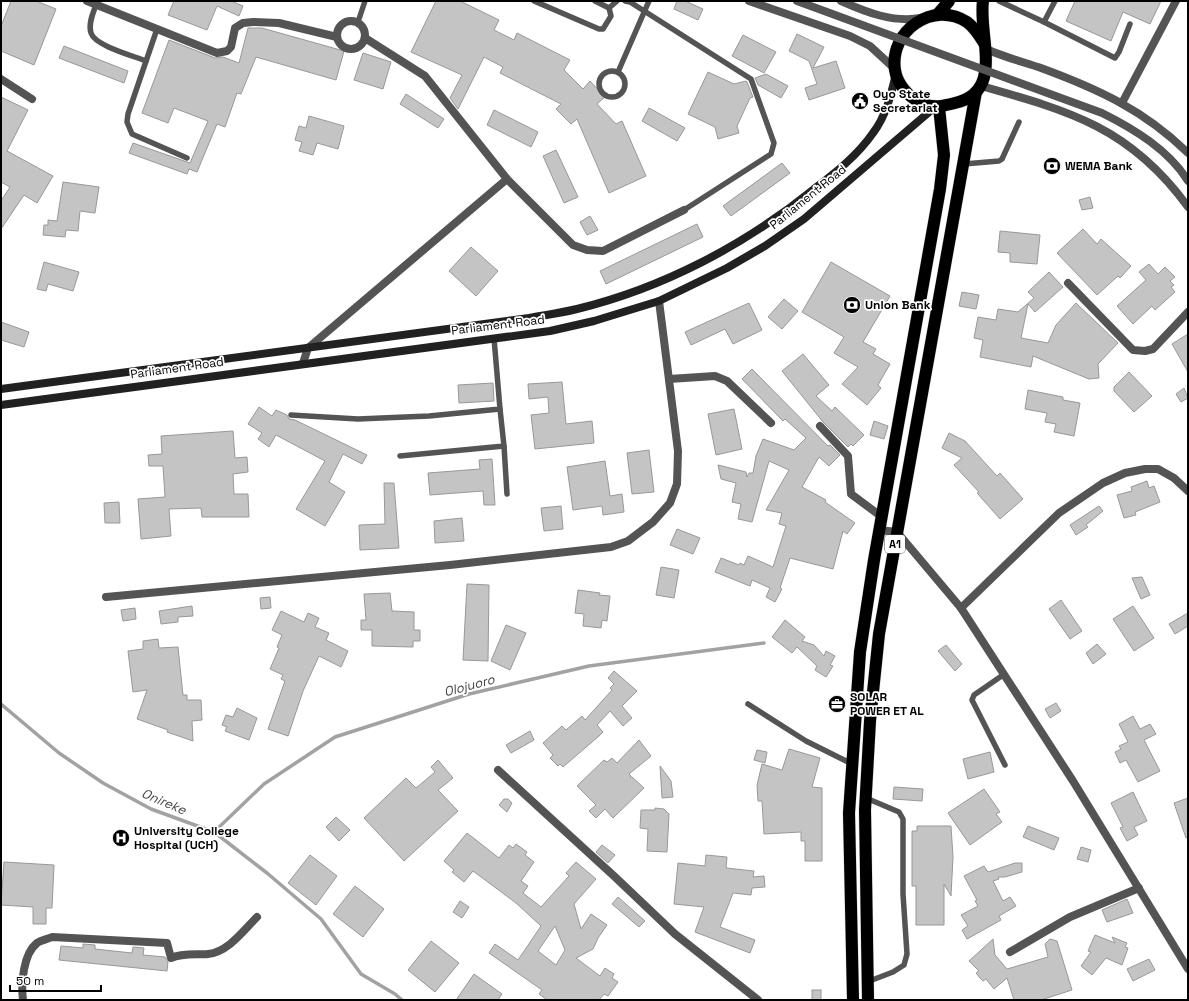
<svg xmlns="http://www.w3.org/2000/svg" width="1189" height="1001" font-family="'Space Grotesk',sans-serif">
<rect width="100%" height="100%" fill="#fff"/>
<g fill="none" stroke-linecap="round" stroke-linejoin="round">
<g stroke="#a2a2a2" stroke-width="3.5">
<path d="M1,704L59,753L103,783L151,809L214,832L267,873L321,919L361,974L395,994L402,1000"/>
<path d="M214,832L264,784L335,737L469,694L589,666L764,643"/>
</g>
</g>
<g fill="#c4c4c4" stroke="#989898" fill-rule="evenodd">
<path d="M11,1H36L56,9L34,65L1,51V26Z"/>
<path d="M174,1H231L243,6L239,16L217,6L207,30L168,15Z"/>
<path d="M436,1H460L499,20L494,30L514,40L517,33L570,60L564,70L583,89L590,81L605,97L597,104L616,124L622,121L646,176L609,193L577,119L571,124L556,109L561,104L500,73L503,67L484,57L458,109L450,98L462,75L411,52Z"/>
<path d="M677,1H685L703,9L698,20L674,9Z"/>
<path d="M1075,1H1161L1150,24L1123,12L1111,41L1066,21Z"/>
<path d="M248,28H262L344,51L336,80L256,57L241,94L237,93L225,127L217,124L197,172L189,169L187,174L129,153L133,143L190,163L208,121L174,108L168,123L142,113L169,40L215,58L223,57L239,63Z"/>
<path d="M797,34L824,47L813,68L836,61L845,88L809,100L805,88L817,84L809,61L789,51Z"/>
<path d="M743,35L776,52L764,73L732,56Z"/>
<path d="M64,46L128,71L124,83L59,58Z"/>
<path d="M363,53L391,62L383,89L354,80Z"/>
<path d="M708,72L734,84L746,81L747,82L753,97L750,98L737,126L739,133L718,139L715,127L688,114Z"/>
<path d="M766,74L788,86L781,98L758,85L755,78Z"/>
<path d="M406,94L444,119L438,128L400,104Z"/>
<path d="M1,97L28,110L7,151L53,176L37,203L24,195L1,229V201L10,187L1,182Z"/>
<path d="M649,108L685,128L677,141L642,121Z"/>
<path d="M494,110L538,132L531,147L487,125Z"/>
<path d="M309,116L344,126L338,149L317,143L313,155L299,151L302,142L295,140L299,126L306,128Z"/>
<path d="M556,150L578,197L564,203L543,156Z"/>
<path d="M782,163L790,173L731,216L723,206Z"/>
<path d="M63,182L99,187L95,213L80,211L78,231L66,230L65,237L43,235L44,225H48V220L57,221Z"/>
<path d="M1090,197L1093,208L1082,210L1079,200Z"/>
<path d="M590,216L598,230L587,235L580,222Z"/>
<path d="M697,224L703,237L606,284L600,271Z"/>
<path d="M1083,229L1097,244L1101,239L1131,266L1120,278L1118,276L1097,295L1057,253Z"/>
<path d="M1000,231L1040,235L1037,264L1010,262V253L998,252Z"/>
<path d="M471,247L498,271L476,296L449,271Z"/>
<path d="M44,262L79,272L73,291L48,284L46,291L37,289Z"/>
<path d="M831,262L890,296L863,342L876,349L873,354L890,364L878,385L881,388L867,405L842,384L858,367L834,353L844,337L802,312Z"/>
<path d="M1149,264L1158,274L1165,267L1175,277L1170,281L1174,285L1171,287L1175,292L1155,310L1152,306L1133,324L1117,306L1146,280L1139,272Z"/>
<path d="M1049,272L1063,287L1035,312L1028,304L1021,338L1048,343L1056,325L1076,303L1118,343L1098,364L1099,378L1089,379L1033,356L1031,367L980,357L983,340L974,338L978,317L996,320L998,309L1018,312L1034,298L1028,292Z"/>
<path d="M962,292L979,295L976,309L959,306Z"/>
<path d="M784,299L798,311L782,329L768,317Z"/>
<path d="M749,303L762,330L733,344L725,329L691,345L685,332Z"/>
<path d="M1,322L29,332L24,347L1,340Z"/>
<path d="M1188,334V372L1172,344Z"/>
<path d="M803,354L829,385L816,396L832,411L835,407L864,435L853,446L851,444L848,447L823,422L782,371Z"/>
<path d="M752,369L828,446L830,445L840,455L829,466L819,457L802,487L826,500L825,502L855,523L847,534L843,531L833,569L790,558L780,588L782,589L775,602L766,597L770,588L752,580L750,586L715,572L721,558L739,565L740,563L744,565L748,556L773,567L786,526L779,524L782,513L766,510L789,470L769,461L752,522L738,519L741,504L732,502L736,483L721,479L718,465L746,472L747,477L749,473H753L756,456L763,439L794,450L806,438L785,419L783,421L742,379Z"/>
<path d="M1129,372L1152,396L1134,412L1114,391V387Z"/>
<path d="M562,382L566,424L592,421L594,443L535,449L531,415L549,413L548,397L529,399L528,384Z"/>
<path d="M493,383L494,401L459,403L458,385Z"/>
<path d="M1184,388L1188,398L1181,402L1176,394Z"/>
<path d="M1028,390L1063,397V400L1080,403L1074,436L1054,432L1056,424L1045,422L1047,413L1025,409Z"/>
<path d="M259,407L272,416L276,410L287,415L289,419L295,420L367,455L362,464L343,454L329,482L345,492L325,526L296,509L325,461L276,435L269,447L258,439L262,433L248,424Z"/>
<path d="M734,409L742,449L716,455L708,414Z"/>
<path d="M874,421L888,426L884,439L870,435Z"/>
<path d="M233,431L235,458L247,457L248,472L233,474L234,494H248L249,517H202L201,508L169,509L171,536L141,539L138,499L165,497L163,466H149L148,455L162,454L161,436Z"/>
<path d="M949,433L965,441L997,476L1000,473L1023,499L1000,519L977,493L979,492L954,465L962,458L942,448Z"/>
<path d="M649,450L654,492L632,494L627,453Z"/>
<path d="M492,459L495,505H484L483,491L430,495L428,473L480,469L479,460Z"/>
<path d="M605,461L610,496L622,494L624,512L603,515L602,506L573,510L567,467Z"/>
<path d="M1147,481L1149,488L1154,486L1160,502L1135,512L1136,515L1124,518L1117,495L1132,491L1131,487Z"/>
<path d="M384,483H394L399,548L360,550L359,525L385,524Z"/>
<path d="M119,502L120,523H105L104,503Z"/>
<path d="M561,506L563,529L544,531L541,508Z"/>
<path d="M1099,506L1103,511L1086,525L1088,527L1076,535L1070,525Z"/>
<path d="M462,518L464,541L435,543L434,521Z"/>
<path d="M677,529L700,538L693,554L670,545Z"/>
<path d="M661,567L679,570L674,598L656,595Z"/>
<path d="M1142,577L1150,595L1141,599L1132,578Z"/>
<path d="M467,584L489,585L488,661L463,660Z"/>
<path d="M578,590L600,593L599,595L610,596L607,621L602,620L601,628L583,626L584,614L575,613Z"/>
<path d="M390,593L392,611L414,612V630H420V641H413V647L372,646V630H361V620H366L364,594Z"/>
<path d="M270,597L271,608L261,609L260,598Z"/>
<path d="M1061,600L1082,631L1070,639L1049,609Z"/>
<path d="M192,606L193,616L178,617V622L161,624L159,611Z"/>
<path d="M1133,606L1154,638L1134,651L1113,619Z"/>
<path d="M135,608L136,619L123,621L121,610Z"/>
<path d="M281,611L304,622L308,613L319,618L315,627L329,633L326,640L348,651L341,667L319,656L303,691L288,736L268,729L285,681L281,679L283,675L270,669L279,648L277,647L282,635L272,630Z"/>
<path d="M1188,613V626L1175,634L1169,624Z"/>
<path d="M785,620L805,637L802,641L814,645L824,656L826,651L835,656L830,665L833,666L826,677L815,670L817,666L797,647L792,653L772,637Z"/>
<path d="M506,625L526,633L510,670L491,661Z"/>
<path d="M158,639L159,648L178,647L183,695H187V700H201L202,720L192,721L193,741L167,732L168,730L137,719L147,690L133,692L128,651L143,649V641Z"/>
<path d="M1097,644L1106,654L1093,664L1086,653Z"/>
<path d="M946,645L962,664L955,671L938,651Z"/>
<path d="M614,671L637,691L622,706L632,718L623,726L610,711L597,725L603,732L599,736L563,767L560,764L558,766L550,758L553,755L543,743L562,726L566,730L582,716L585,720L612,690L610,688L614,684L608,678Z"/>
<path d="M1056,703L1061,711L1050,718L1045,709Z"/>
<path d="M237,708L257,718L249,740L225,731L227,727L222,725L226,715L233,717Z"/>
<path d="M1133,716L1140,729L1150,724L1156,734L1144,740L1160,771L1138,782L1126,760L1120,763L1115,752L1121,749L1119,746L1128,742L1119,724Z"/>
<path d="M530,731L534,740L511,753L506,745Z"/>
<path d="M639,740L651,756L629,774L631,776L630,777H632L644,788L613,818L605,809L596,818L589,811L596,805L577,786L604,760L607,762L612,758L617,763Z"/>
<path d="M789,749L820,758L812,787L822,788V861H805V841H801V832L764,834L762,801H758L757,785L762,764L782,770Z"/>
<path d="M757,750L767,752L765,763L754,760Z"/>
<path d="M990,752L994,772L968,779L963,759Z"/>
<path d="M438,760L453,778L438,790L458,811L404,861L364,818L406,778L416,788L435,772L431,767Z"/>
<path d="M660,766L671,781L673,797L662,798Z"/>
<path d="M894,787L923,789L922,801L893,799Z"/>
<path d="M984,789L1000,812L996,814L1002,822L970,845L948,813Z"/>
<path d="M1133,792L1147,821L1134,827L1138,835L1127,841L1120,828L1123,827L1111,803Z"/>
<path d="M1188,798V837L1186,838L1174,803Z"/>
<path d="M504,799H508L512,803L507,812L499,805Z"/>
<path d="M655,808L664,809L669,814L667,852L647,851L648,829L640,828L641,810H655Z"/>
<path d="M336,817L350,830L339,841L326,827Z"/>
<path d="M917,826H951L953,857L951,896L944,884V925H916V886H912V831H917Z"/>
<path d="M1028,826L1059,838L1054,850L1023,837Z"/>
<path d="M467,833L499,858L509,845L513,848L516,844L527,852L525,855L534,862L521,881L528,886L523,893L541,907L569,876L566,873L576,862L596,879L574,904L581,929L591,914L607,925L598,938L593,949L576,958L600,976L605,968L614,974L612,978L618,982L608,996L604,994L599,1000H547L539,994L542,990L489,953L495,944L518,960L541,926L516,903L473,871L464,882L452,872L454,870L444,861ZM555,926L565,950L556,965L538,951Z"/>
<path d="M602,845L615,855L608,863L596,852Z"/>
<path d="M1081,847L1091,850L1088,862L1077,859Z"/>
<path d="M310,855L337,876L316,905L288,883Z"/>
<path d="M706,855L727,857L726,868L754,871L753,877L764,876L765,887L752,888L751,895L733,893L720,927L755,940L750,953L695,932L704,907L674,904L678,863L705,866Z"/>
<path d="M4,862L54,865L52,908H46V924H33V907L1,905Z"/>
<path d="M1015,863H1022V872L1005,877H998L999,879L993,881L1003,901L1010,897L1016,906L999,916L1001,920L967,939L962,930L968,926L961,915L978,906L975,901L977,900L964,876L984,866L988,872Z"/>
<path d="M355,886L384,909L363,937L333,914Z"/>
<path d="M618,897L645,921L639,927L612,904Z"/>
<path d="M1127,899L1133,913L1107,922L1102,910Z"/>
<path d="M460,901L469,907L462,918L453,912Z"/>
<path d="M1095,935L1115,943L1112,937L1127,943L1125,947L1128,948L1122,965L1106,958L1092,975L1081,966L1091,952L1088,951Z"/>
<path d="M993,939L995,955L1007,969L1048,957L1045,944L1050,939L1057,941L1072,990L1041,1000H1014L1007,978L994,989L986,979L983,981L980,978L976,973L979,971L969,961Z"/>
<path d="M431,941L459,963L435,992L408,970Z"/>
<path d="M83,944L95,945V949L132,953L133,947L144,948L143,955L165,957L168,962L167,971L59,960L61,946L83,948Z"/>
<path d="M1149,959L1155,970L1133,981L1127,969Z"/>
<path d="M474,974L502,994L498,1000H456Z"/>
<rect x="812" y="990" width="9" height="10"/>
</g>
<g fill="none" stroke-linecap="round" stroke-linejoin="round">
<defs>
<g id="highway">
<path d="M983,1C978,36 1005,92 955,103C943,106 934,108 923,104C909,98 897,84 895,70C889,31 933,0 967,22C975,28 979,35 984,43"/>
<path d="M938,14L949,1"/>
<path d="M853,1000L849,813L860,652L874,560L940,189L944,155L939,107"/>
<path d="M868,1000L865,810L870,721L879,634L976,92"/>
</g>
</defs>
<use href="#highway" stroke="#dbdbdb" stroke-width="13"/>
<g stroke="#545454" stroke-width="5.5">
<path d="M534,1L599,29H603L611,16L609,8L595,1"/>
<path d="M625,1L630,2L751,79L774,143L771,154L684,210"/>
<path d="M999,1L1044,22L1055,1"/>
<path d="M96,5C93,13 88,24 91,33C95,46 134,56 146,61"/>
<path d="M609,8L617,1"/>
<path d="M358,22L365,1"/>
<path d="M1044,22L1115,58L1119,52L1130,24"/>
<path d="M157,29L128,114L127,122L132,134L187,158"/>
<circle cx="612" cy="84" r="13"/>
<path d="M618,72L649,1"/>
<path d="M964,164L999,161L1002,159L1019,122"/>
<path d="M291,415L358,419L429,416L500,409L494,338"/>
<path d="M504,446L507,494"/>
<path d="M400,456L504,446L500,409"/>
<path d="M1003,675L974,695L972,700L1005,765"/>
<path d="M748,704L806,741L852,764"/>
<path d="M866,798L899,812L903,819V894L907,954L904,965L893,972L867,982"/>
</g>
<g stroke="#545454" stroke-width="8">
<path d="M87,1L217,53L227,51L231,47L235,28L243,23L253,22L279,23L337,37"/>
<path d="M749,1L850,36L870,46L895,69"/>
<path d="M841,1C866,12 893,23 921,18"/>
<circle cx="351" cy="35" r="14"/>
<path d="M365,38L425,76L507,179L573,245L587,250L603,251L684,210"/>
<path d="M986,49C1004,57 1023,62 1041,68C1098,89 1144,110 1188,153"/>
<path d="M1,79L32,99"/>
<path d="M981,86C1070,111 1131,128 1188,207"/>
<path d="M1122,103L1176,1"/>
<path d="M1068,283L1133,350L1145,351L1153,349L1188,312"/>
<path d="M303,363L308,348L507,179"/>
<path d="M669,379L715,376L727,381L771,423"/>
<path d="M820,426L848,456L851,494L882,517"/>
<path d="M879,530L897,532L961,608L1073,781L1188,969"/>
<path d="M106,597L450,565L611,547L628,541L653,522L670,503L677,484L678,451L659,301"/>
<path d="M961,608L1059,513L1103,483L1125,473L1145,469H1158L1174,478L1188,491"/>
<path d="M498,770L614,876L675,934L758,1000"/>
<path d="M1010,952L1070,917L1139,888"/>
<path d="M23,1000C21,984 23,954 37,943C41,940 48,939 52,937L167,943L171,958C182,953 196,955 208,954C228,952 243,931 257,917"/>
</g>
<g stroke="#212121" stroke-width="8">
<path d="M1,389L529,318C545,315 561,313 577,309C663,288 745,245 814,189C835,173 857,156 873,133C886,116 891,95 896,74"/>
<path d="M1,405L550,331L594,321L659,301L727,268L765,246L804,219L935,107"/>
</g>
<use href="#highway" stroke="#000" stroke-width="12"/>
<path stroke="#545454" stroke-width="8" d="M797,1L1102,113C1134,129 1169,150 1188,181"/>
</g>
<defs>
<symbol id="civic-disc" viewBox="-11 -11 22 22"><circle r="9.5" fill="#000" stroke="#fff"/><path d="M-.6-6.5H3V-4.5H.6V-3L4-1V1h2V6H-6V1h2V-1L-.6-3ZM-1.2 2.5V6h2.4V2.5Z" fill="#fff"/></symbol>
<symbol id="bank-disc" viewBox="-11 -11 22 22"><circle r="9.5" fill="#000" stroke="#fff"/><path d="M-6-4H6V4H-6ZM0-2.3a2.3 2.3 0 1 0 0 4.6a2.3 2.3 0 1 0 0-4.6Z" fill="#fff"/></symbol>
<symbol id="office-disc" viewBox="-11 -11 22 22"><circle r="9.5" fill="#000" stroke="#fff"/><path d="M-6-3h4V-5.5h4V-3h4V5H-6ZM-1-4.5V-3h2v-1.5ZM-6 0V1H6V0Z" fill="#fff"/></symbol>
<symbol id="hospital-disc" viewBox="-11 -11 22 22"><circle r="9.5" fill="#000" stroke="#fff"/><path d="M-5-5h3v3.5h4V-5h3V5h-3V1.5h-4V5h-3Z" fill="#fff"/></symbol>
</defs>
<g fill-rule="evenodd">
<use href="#civic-disc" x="850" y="91" width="20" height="20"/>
<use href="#bank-disc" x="1042" y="156" width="20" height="20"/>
<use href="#bank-disc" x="842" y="295" width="20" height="20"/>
<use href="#office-disc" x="827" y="694" width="20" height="20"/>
<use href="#hospital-disc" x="111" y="828" width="20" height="20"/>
</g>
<g text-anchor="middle" stroke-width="3.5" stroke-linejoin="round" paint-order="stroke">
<rect fill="#fff" stroke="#4c4c4c" stroke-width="1" x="885" y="535" width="20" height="18" rx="3"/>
<g font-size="11" font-weight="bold" fill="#000">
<text x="895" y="548">A1</text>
</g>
<g font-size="12" font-weight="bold" fill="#000" stroke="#fff" text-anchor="start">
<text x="873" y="98">Oyo State<tspan x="873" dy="14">Secretariat</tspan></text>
<text x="1065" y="170">WEMA Bank</text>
<text x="865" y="309">Union Bank</text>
<text x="850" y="701">SOLAR<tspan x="850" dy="14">POWER ET AL</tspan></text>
<text x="134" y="835">University College<tspan x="134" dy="14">Hospital (UCH)</tspan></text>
</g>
<g font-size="12" fill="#000" stroke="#fff">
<text transform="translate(808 197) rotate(-39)" y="4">Parliament Road</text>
<text transform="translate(498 325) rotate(-7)" y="4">Parliament Road</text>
<text transform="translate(177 368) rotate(-8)" y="4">Parliament Road</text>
</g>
<g font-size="13" font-style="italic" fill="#434343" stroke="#fff">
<text transform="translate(469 685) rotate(-15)" y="5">Olojuoro</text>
<text transform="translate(164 801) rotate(23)" y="5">Onireke</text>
</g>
</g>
<rect width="1189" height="1001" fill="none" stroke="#000000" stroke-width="4"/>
<path d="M10 985v6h91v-6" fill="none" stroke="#000000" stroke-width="2"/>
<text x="16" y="985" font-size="12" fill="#000000" stroke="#ffffff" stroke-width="3" paint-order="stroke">50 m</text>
</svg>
